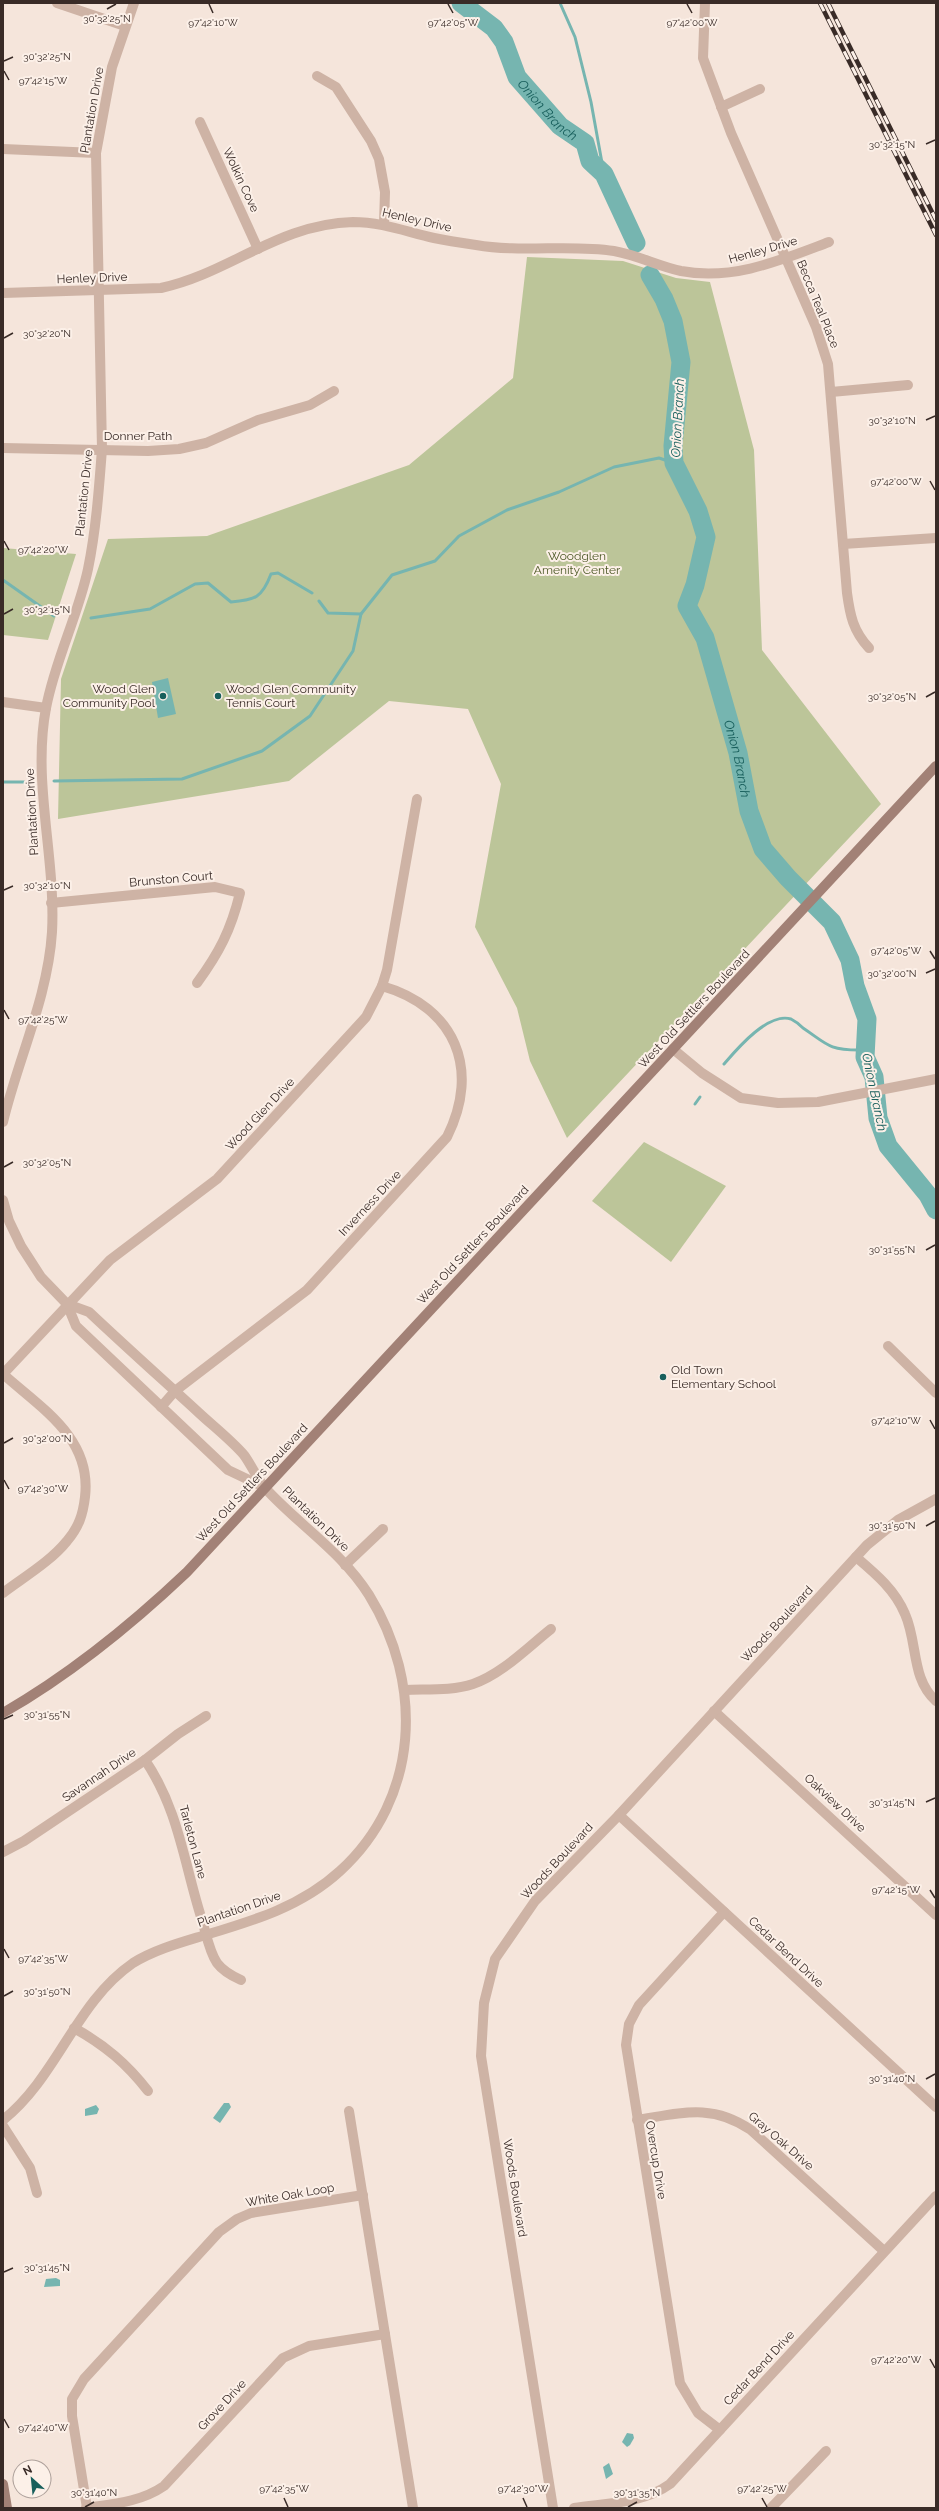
<svg xmlns="http://www.w3.org/2000/svg" width="939" height="2511" font-family="Raleway,sans-serif">
<rect width="100%" height="100%" fill="#f5e5db"/>
<g fill="#bcc599">
<path d="M527,257L623,261L676,278L710,282L754,450L762,650L881,804L567,1138L530,1061L517,1008L475,927L501,784L468,709L389,701L289,781L58,819L61,679L108,539L207,536L409,465L513,378Z"/>
<path d="M3,548L76,554L48,640L3,635Z"/>
<path d="M644,1142L726,1186L671,1262L592,1201Z"/>
</g>
<g fill="#76b5b0">
<path d="M168,678L176,714L158,718L152,682Z"/>
<path d="M224,2103H229L231,2107L220,2123L213,2118Z"/>
<path d="M96,2105L99,2109L97,2114L85,2116V2109Z"/>
<path d="M56,2278L60,2280V2286L44,2287L46,2279Z"/>
<path d="M627,2433L633,2434L634,2438L630,2445L627,2447L622,2442Z"/>
<path d="M609,2463L613,2474L606,2479L603,2467Z"/>
</g>
<g fill="none" stroke-linecap="round" stroke-linejoin="round">
<g stroke="#76b5b0" stroke-width="3">
<path d="M560,3L575,37L591,102L604,174"/>
<path d="M3,580L54,616"/>
<path d="M319,601L328,613L361,614L392,575L435,561L459,536L507,510L559,492L614,467L659,458L674,463"/>
<path d="M91,618L150,609L195,584L208,583L231,602C255,600 262,598 271,574L278,573L312,593"/>
<path d="M54,781L182,779L262,751L310,716L353,651L361,614"/>
<path d="M3,782H24"/>
<path d="M724,1064C737,1049 768,1012 791,1019C795,1021 800,1025 803,1028C827,1044 828,1050 859,1050L865,1057"/>
<path d="M695,1104L700,1097"/>
</g>
<g stroke="#76b5b0" stroke-width="19">
<path id="s1" d="M461,3L494,28L504,42L517,77L560,126L585,143L590,161L604,174L636,243"/>
<path id="s2" d="M650,275L664,299L673,321L681,362L673,446L674,463L698,511L706,537L695,585L687,606L705,638L738,753L749,811L763,849L788,878L832,922L850,960L855,986L867,1019L865,1057L874,1077L878,1118L888,1146L928,1195L936,1210"/>
</g>
<g stroke="#ceb3a5" stroke-width="10">
<path d="M57,3L125,26"/>
<path d="M705,3L703,58L731,133L816,327L828,364L847,593C850,615 853,631 869,648"/>
<path d="M317,76L336,87L371,141L379,159L385,192L384,224"/>
<path d="M721,107L760,89"/>
<path d="M200,122L258,249"/>
<path d="M3,149L96,153"/>
<path d="M3,293L161,288C230,273 278,224 353,222C382,222 407,232 434,238C448,241 462,243 476,245C522,253 569,244 614,251C637,255 658,266 681,271C733,281 781,260 829,242"/>
<path d="M831,392L908,385"/>
<path d="M3,448L148,451L179,449L206,443L258,420L310,405L334,391"/>
<path d="M843,544L936,538"/>
<path d="M3,702L46,708"/>
<path d="M51,903L215,887L240,893C231,930 219,953 197,983"/>
<path d="M673,1049L702,1073L741,1098L778,1103L818,1102L936,1079"/>
<path d="M3,1122C18,1059 48,997 52,932C56,857 32,782 46,708C55,660 78,616 88,569C96,530 99,489 102,449L96,153L112,67L134,3"/>
<path d="M3,1200L9,1221L21,1246L41,1277L67,1304L76,1326L228,1470L264,1487"/>
<path d="M888,1346L936,1393"/>
<path d="M3,1374L110,1260L217,1179L366,1017L382,986L387,970L417,799"/>
<path d="M3,1374C42,1409 92,1438 85,1497C83,1514 79,1527 67,1541C50,1562 24,1577 3,1593"/>
<path d="M161,1407L175,1391L307,1290L447,1137C481,1069 455,1007 382,986"/>
<path d="M856,1557C876,1574 895,1590 905,1614C918,1643 911,1679 936,1701"/>
<path d="M345,1565L383,1529"/>
<path d="M405,1690C427,1689 452,1691 473,1684C502,1674 527,1648 551,1629"/>
<path d="M714,1711L936,1915"/>
<path d="M145,1760C179,1810 184,1864 202,1920C206,1933 209,1951 217,1963C223,1971 232,1976 241,1980"/>
<path d="M619,1815L936,2107"/>
<path d="M3,1852L24,1841L145,1760L178,1734L206,1716"/>
<path d="M74,2028C105,2045 127,2064 148,2091"/>
<path d="M349,2111L413,2508"/>
<path d="M3,2120C58,2076 75,2003 133,1963C154,1950 179,1943 202,1936C252,1921 301,1907 340,1871C420,1798 424,1684 369,1595C342,1552 299,1525 266,1489C257,1479 252,1466 244,1455C231,1440 213,1426 198,1412C162,1379 125,1346 89,1312L67,1304"/>
<path d="M637,2120C681,2113 712,2103 751,2130L884,2251"/>
<path d="M3,2126L30,2168L37,2193"/>
<path d="M720,2430L698,2413L680,2383L626,2045L629,2024L639,2005L724,1912"/>
<path d="M86,2508C113,2504 141,2502 164,2486L283,2358L309,2346L385,2334"/>
<path d="M87,2508L72,2416V2399L84,2379L219,2232L237,2219L251,2213L363,2195"/>
<path d="M553,2508L481,2056L484,2003L495,1959L535,1901L619,1815L867,1545L898,1520L936,1499"/>
<path d="M574,2508C607,2503 642,2504 670,2484L936,2196"/>
<path d="M771,2508L826,2451"/>
</g>
<g stroke="#a28176" stroke-width="10">
<path d="M3,1713C71,1674 130,1626 187,1572L936,766"/>
<path d="M3,2484L7,2508"/>
</g>
<defs>
<g id="rail">
<path d="M820,3L936,235"/>
<path d="M828,3L936,220"/>
</g>
</defs>
<use href="#rail" stroke="#392b27" stroke-width="4.5"/>
<use href="#rail" stroke="#fcf0e8" stroke-width="3" stroke-dasharray="9" stroke-linecap="butt"/>
</g>
<path fill="none" stroke="#392b27" stroke-width="1.5" d="M209,4L213,13M448,4L453,13M687,4L692,13M107,9L116,4M4,61L13,57M4,71L9,80M926,144L935,140M4,338L13,333M926,420L935,416M930,481L935,490M4,541L9,550M4,614L13,609M926,697L935,692M4,890L13,886M930,951L935,959M926,973L935,969M4,1010L9,1019M4,1167L13,1162M926,1250L935,1245M930,1420L935,1429M4,1443L13,1438M4,1480L9,1489M926,1526L935,1521M4,1719L13,1715M926,1802L935,1798M930,1890L935,1898M4,1949L9,1958M4,1996L13,1991M926,2079L935,2074M4,2272L13,2268M930,2359L935,2368M4,2419L9,2428M284,2498L288,2507M523,2498L527,2507M762,2498L767,2507M85,2507L94,2502M628,2507L637,2502"/>
<g fill="#185f5c" stroke="#fcf0e8" stroke-width="1.5">
<circle cx="163" cy="696" r="4"/>
<circle cx="218" cy="696" r="4"/>
<circle cx="663" cy="1377" r="4"/>
</g>
<g text-anchor="middle" stroke-width="4" stroke-linejoin="round" paint-order="stroke">
<g font-size="12" fill="#392b27" stroke="#fcf0e8">
<text transform="translate(92 110) rotate(-80)" y="4">Plantation Drive</text>
<text transform="translate(241 180) rotate(65)" y="4">Wolkin Cove</text>
<text transform="translate(417 220) rotate(13)" y="4">Henley Drive</text>
<text transform="translate(763 250) rotate(-16)" y="4">Henley Drive</text>
<text transform="translate(92 278) rotate(-2)" y="4">Henley Drive</text>
<text transform="translate(818 304) rotate(68)" y="4">Becca Teal Place</text>
<text x="138" y="440">Donner Path</text>
<text transform="translate(84 493) rotate(-84)" y="4">Plantation Drive</text>
<text transform="translate(32 812) rotate(-93)" y="4">Plantation Drive</text>
<text transform="translate(171 879) rotate(-5)" y="4">Brunston Court</text>
<text transform="translate(694 1009) rotate(-47)" y="4">West Old Settlers Boulevard</text>
<text transform="translate(260 1114) rotate(-47)" y="4">Wood Glen Drive</text>
<text transform="translate(370 1203) rotate(-47)" y="4">Inverness Drive</text>
<text transform="translate(473 1245) rotate(-47)" y="4">West Old Settlers Boulevard</text>
<text transform="translate(252 1483) rotate(-47)" y="4">West Old Settlers Boulevard</text>
<text transform="translate(316 1519) rotate(44)" y="4">Plantation Drive</text>
<text transform="translate(777 1624) rotate(-47)" y="4">Woods Boulevard</text>
<text transform="translate(99 1775) rotate(-34)" y="4">Savannah Drive</text>
<text transform="translate(835 1803) rotate(43)" y="4">Oakview Drive</text>
<text transform="translate(193 1842) rotate(75)" y="4">Tarleton Lane</text>
<text transform="translate(557 1861) rotate(-47)" y="4">Woods Boulevard</text>
<text transform="translate(239 1909) rotate(-19)" y="4">Plantation Drive</text>
<text transform="translate(786 1952) rotate(43)" y="4">Cedar Bend Drive</text>
<text transform="translate(781 2141) rotate(41)" y="4">Gray Oak Drive</text>
<text transform="translate(656 2160) rotate(81)" y="4">Overcup Drive</text>
<text transform="translate(515 2188) rotate(81)" y="4">Woods Boulevard</text>
<text transform="translate(290 2195) rotate(-10)" y="4">White Oak Loop</text>
<text transform="translate(759 2368) rotate(-47)" y="4">Cedar Bend Drive</text>
<text transform="translate(222 2405) rotate(-47)" y="4">Grove Drive</text>
</g>
<g font-size="12" fill="#4e5a28" stroke="#fcf0e8">
<text x="577" y="560">Woodglen<tspan x="577" dy="14">Amenity Center</tspan></text>
</g>
<g font-size="12" fill="#392b27" stroke="#fcf0e8" text-anchor="start">
<text x="155" y="693" text-anchor="end">Wood Glen<tspan x="155" dy="14">Community Pool</tspan></text>
<text x="226" y="693">Wood Glen Community<tspan x="226" dy="14">Tennis Court</tspan></text>
<text x="671" y="1374">Old Town<tspan x="671" dy="14">Elementary School</tspan></text>
</g>
<g font-size="13" font-style="italic" fill="#185f5c" stroke="#fcf0e8">
<text dy="5" stroke="none"><textPath href="#s1" startOffset="141">Onion Branch</textPath></text>
<text transform="translate(677 418) rotate(-87)" y="5">Onion Branch</text>
<text dy="5" stroke="none"><textPath href="#s2" startOffset="509">Onion Branch</textPath></text>
<text transform="translate(875 1092) rotate(78)" y="5">Onion Branch</text>
</g>
</g>
<g font-size="10" text-anchor="middle" fill="#392b27" stroke="#fcf0e8" stroke-width="4" stroke-linejoin="round" paint-order="stroke">
<text x="107" y="22">30°32'25"N</text>
<text x="213" y="26">97°42'10"W</text>
<text x="453" y="26">97°42'05"W</text>
<text x="692" y="26">97°42'00"W</text>
<text x="47" y="60">30°32'25"N</text>
<text x="43" y="84">97°42'15"W</text>
<text x="892" y="148">30°32'15"N</text>
<text x="47" y="337">30°32'20"N</text>
<text x="892" y="424">30°32'10"N</text>
<text x="896" y="485">97°42'00"W</text>
<text x="43" y="553">97°42'20"W</text>
<text x="47" y="613">30°32'15"N</text>
<text x="892" y="700">30°32'05"N</text>
<text x="47" y="889">30°32'10"N</text>
<text x="896" y="954">97°42'05"W</text>
<text x="892" y="977">30°32'00"N</text>
<text x="43" y="1023">97°42'25"W</text>
<text x="47" y="1166">30°32'05"N</text>
<text x="892" y="1253">30°31'55"N</text>
<text x="896" y="1424">97°42'10"W</text>
<text x="47" y="1442">30°32'00"N</text>
<text x="43" y="1492">97°42'30"W</text>
<text x="892" y="1529">30°31'50"N</text>
<text x="47" y="1718">30°31'55"N</text>
<text x="892" y="1806">30°31'45"N</text>
<text x="896" y="1893">97°42'15"W</text>
<text x="43" y="1962">97°42'35"W</text>
<text x="47" y="1995">30°31'50"N</text>
<text x="892" y="2082">30°31'40"N</text>
<text x="47" y="2271">30°31'45"N</text>
<text x="896" y="2363">97°42'20"W</text>
<text x="43" y="2431">97°42'40"W</text>
<text x="284" y="2492">97°42'35"W</text>
<text x="523" y="2492">97°42'30"W</text>
<text x="762" y="2492">97°42'25"W</text>
<text x="94" y="2496">30°31'40"N</text>
<text x="637" y="2496">30°31'35"N</text>
</g>
<rect width="939" height="2511" fill="none" stroke="#392b27" stroke-width="8"/>
<g transform="translate(32 2479) rotate(333)"><circle r="19" fill="#fcf0e8" stroke="#aea19b"/>
<path d="M0-3L7 15L0 10L-7 15Z" fill="#185f5c"/>
<text y="-6" font-size="11" font-weight="bold" text-anchor="middle" fill="#392b27">N</text>
</g>
</svg>
